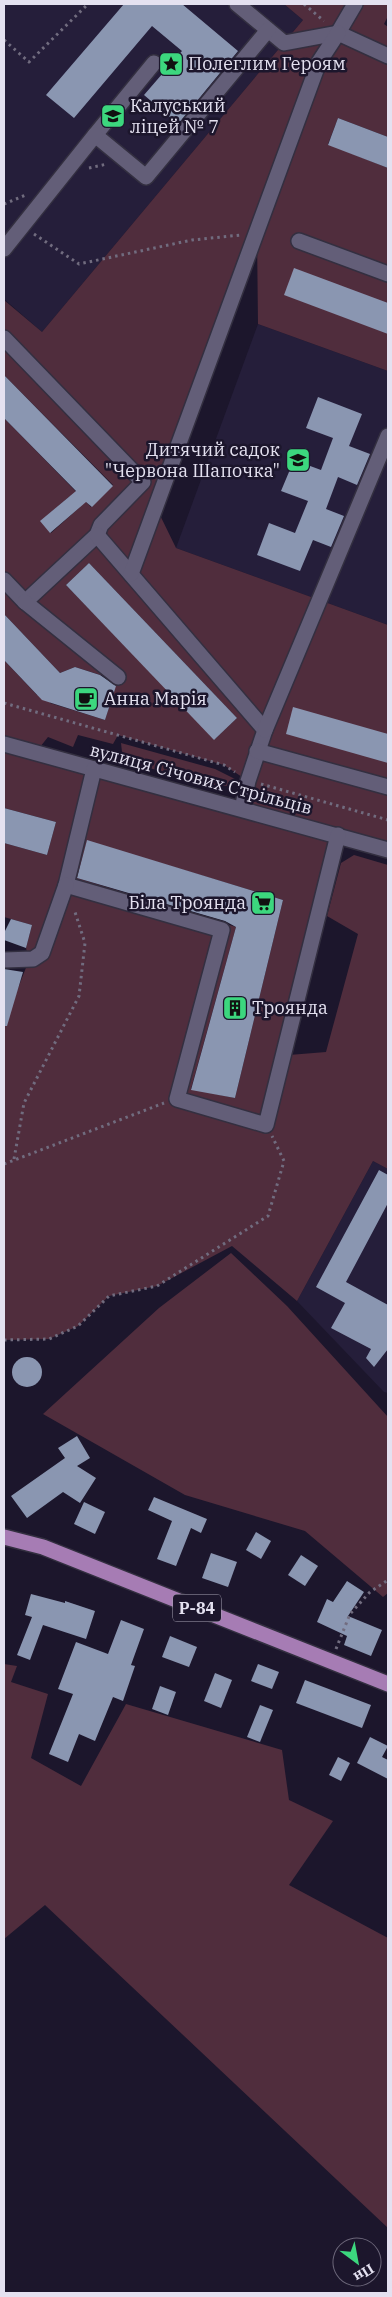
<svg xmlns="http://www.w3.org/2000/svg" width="392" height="2297" font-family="'IBM Plex Serif',serif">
<rect width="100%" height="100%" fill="#1c162c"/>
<g fill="#251e3a">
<path d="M4,4H284L303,20L42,332L4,299Z"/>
<path d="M258,324L388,371V625L176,548Z"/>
<path d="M373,1161L388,1169V1393L384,1392L297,1301Z"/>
</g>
<g fill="#502d3d" fill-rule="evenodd">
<path d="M284,4H388V16L384,24L388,27V137L338,118L328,144L388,168V371L258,324L257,235L156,507L176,548L388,625V852L338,837L289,1055L326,1052L358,934L327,916L341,863L354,855L388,865V1169L373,1161L297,1301L232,1246L157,1286L109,1296L78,1326L49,1339L4,1340V1024L29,960L26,948L32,925L4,917V843L47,855L56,822L4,808V660L37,695L55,688L50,703L105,720L117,680L75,667L60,673L4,614V418L91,507L113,485L4,375V300L42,332L303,20ZM70,496L80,507L51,533L41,521ZM89,563L237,718L215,739L66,585ZM78,735L113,744L118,735L224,765L248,781L242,809L36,752L48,737L73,747ZM87,841L283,900L235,1098L191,1089L236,927L77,878Z"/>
<path d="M121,743L215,769L239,781L227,786L213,785L123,761Z"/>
<path d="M231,1253L287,1306L388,1417V1593L383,1597L305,1531L185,1495L43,1414L159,1308Z"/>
<path d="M4,1664L17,1666L11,1682L48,1694L31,1758L81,1786L126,1704L282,1750L289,1800L333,1821L289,1885L388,1938V2228L45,1905L4,1939Z"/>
</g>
<g fill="#8a96b1">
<path d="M124,4H182L238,51L178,124L144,95L182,51L152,26L74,118L46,95Z"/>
<path d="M338,118L388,137V168L328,145Z"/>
<path d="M294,268L388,303V334L284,295Z"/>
<path d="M4,375L113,486L92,507L86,502L50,533L40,521L76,491L4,418Z"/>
<path d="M318,397L362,414L349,446L370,454L357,485L338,477L326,509L344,516L331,547L313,540L300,571L257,555L269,523L295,533L308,501L281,491L294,460L321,470L333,438L306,428Z"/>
<path d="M89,563L237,718L214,740L66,585Z"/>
<path d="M4,614L60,673L75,667L100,675L116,686L105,720L42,700L4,660Z"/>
<path d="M293,707L388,734V763L286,734Z"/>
<path d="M4,808L56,822L47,855L4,843Z"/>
<path d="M87,840L283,900L235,1098L191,1090L236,927L225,921L77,878Z"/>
<path d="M11,919L32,925L26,948L4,940V933Z"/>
<path d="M4,969L23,972L7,1026H4Z"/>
<path d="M379,1170L388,1175V1203L346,1282L388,1305V1349L374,1367L366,1358L371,1349L331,1328L345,1303L316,1287Z"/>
<circle cx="27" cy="1372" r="15"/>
<path d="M77,1436L90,1458L77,1466L96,1478L80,1503L63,1492L27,1518L11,1496L65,1458L58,1448Z"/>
<path d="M154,1497L207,1519L201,1533L191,1528L176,1566L157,1559L172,1521L148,1510Z"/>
<path d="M84,1502L105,1512L95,1534L74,1524Z"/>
<path d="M256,1532L271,1541L261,1559L246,1550Z"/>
<path d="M211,1553L237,1562L228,1587L202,1578Z"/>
<path d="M301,1555L318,1566L305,1586L288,1575Z"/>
<path d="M347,1581L364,1592L348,1616L382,1630L371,1656L344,1645L347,1636L317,1622L327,1599L333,1602Z"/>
<path d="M31,1594L65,1603V1601L95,1611L86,1639L43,1625L30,1660L17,1655L32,1617L25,1615Z"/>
<path d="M121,1620L144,1629L131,1665L135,1666L123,1701L113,1697L95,1741L79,1734L68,1762L49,1754L73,1694L58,1689L76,1642L108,1654Z"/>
<path d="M170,1636L197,1647L189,1667L162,1657Z"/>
<path d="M258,1664L279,1672L272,1689L251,1681Z"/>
<path d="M215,1673L232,1680L221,1708L204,1701Z"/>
<path d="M305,1680L371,1705L362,1728L296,1703Z"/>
<path d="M160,1686L176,1692L168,1715L152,1709Z"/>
<path d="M260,1705L273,1710L260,1742L247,1737Z"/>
<path d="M370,1737L388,1746L382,1757L388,1760V1779L357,1763Z"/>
<path d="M338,1757L350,1763L341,1781L329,1775Z"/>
</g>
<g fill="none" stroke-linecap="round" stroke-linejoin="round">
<defs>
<g id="minor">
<path d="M237,4L284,43L338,33"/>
<path d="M355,4L338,33L388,56"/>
<path d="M154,63L95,135L146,177L268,30"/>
<path d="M299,241L388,274"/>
<path d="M4,249L95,135"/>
<path d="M4,338L143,482L101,525L97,535L25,602L4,580"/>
<path d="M97,535L265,730L248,781L242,809"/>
<path d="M131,574L319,62L338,33"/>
<path d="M25,602L118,677"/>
<path d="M265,730L388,436"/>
<path d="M4,744L388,850"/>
<path d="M257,751L388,787"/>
<path d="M94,769L66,885L222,930L177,1099L266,1125L338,835"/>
<path d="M4,960L33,959L42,953L66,885"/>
</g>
<path id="major" d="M4,1537L43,1547L388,1684"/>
</defs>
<use href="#minor" stroke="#332f40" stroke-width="18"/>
<use href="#major" stroke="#332f40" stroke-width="18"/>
<g stroke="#716c7f" stroke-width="3" stroke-dasharray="2.5 4" stroke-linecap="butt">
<path d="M304,4L324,21"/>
<path d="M4,40L29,62L88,4"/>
<path d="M89,168L107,164"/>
<path d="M4,204L28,194"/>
<path d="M34,234L79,264L192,240L241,235"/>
<path d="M4,703L224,765L235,772"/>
<path d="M261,784L388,820"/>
<path d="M14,1159L24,1103L79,996L85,943L74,909"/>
<path d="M4,1164L164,1103"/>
<path d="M4,1340L49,1339L78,1326L109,1296L157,1286L268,1216L284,1161L272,1136"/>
<path d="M336,1649L350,1614L370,1592L388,1580"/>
</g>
<use href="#minor" stroke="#635e78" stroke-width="15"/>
<use href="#major" stroke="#a67cb4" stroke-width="15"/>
</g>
<defs>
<symbol id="sight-square" viewBox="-11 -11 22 22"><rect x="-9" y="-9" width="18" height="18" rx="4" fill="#3cd77e" stroke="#1c162c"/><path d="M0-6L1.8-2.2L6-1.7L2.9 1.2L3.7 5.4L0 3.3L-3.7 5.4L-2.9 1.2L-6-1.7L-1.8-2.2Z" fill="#111"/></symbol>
<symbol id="school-square" viewBox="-11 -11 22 22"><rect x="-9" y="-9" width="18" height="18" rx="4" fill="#3cd77e" stroke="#1c162c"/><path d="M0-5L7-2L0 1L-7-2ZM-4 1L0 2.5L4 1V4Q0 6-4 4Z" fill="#111"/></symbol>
<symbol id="cafe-square" viewBox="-11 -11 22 22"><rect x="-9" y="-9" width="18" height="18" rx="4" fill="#3cd77e" stroke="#1c162c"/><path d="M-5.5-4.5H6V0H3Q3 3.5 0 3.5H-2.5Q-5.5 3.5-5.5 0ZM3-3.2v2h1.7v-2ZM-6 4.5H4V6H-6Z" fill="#111"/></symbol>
<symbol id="supermarket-square" viewBox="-11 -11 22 22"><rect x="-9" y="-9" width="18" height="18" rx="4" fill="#3cd77e" stroke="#1c162c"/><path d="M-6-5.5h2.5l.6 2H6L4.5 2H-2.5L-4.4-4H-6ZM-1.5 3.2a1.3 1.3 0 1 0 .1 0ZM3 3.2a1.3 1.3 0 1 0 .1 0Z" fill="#111"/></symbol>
<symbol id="building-square" viewBox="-11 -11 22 22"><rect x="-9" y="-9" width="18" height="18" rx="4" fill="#3cd77e" stroke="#1c162c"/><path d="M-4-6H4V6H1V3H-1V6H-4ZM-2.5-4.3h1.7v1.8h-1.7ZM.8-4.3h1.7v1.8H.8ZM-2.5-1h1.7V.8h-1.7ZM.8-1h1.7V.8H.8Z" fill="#111"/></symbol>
</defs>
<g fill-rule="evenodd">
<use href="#sight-square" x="157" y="50" width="28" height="28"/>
<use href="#school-square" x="99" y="102" width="28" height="28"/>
<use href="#school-square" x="284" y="446" width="28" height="28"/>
<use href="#cafe-square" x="72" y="685" width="28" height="28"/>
<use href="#supermarket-square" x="249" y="889" width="28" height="28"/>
<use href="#building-square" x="221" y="994" width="28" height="28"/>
</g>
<g text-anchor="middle" stroke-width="5" stroke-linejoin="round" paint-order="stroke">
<rect fill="#1c162c" stroke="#a8a4b5" stroke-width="1" x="173" y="1594.5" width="48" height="27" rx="4"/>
<g font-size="16" font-weight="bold" fill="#e4e1f0">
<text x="197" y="1614">Р-84</text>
</g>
<g font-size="18" fill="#e4e1f0" stroke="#1c162c" text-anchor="start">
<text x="188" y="70">Полеглим Героям</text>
<text x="130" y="112">Калуський<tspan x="130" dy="21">ліцей № 7</tspan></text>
<text x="280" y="456" text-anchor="end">Дитячий садок<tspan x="280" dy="21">"Червона Шапочка"</tspan></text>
<text x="104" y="705">Анна Марія</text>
<text x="246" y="909" text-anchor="end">Біла Троянда</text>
<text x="252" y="1014">Троянда</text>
</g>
<g font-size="18" fill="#e4e1f0" stroke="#1c162c">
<text transform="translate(201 779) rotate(15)" y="6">вулиця Січових Стрільців</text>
</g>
</g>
<rect width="392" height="2297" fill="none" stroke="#e4e1f0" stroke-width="10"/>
<g transform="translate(357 2262) rotate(148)"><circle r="24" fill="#1c162c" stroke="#6c677a"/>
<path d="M0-4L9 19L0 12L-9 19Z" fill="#3cd77e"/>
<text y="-8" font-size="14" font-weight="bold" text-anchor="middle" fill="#e4e1f0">Пн</text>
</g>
</svg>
